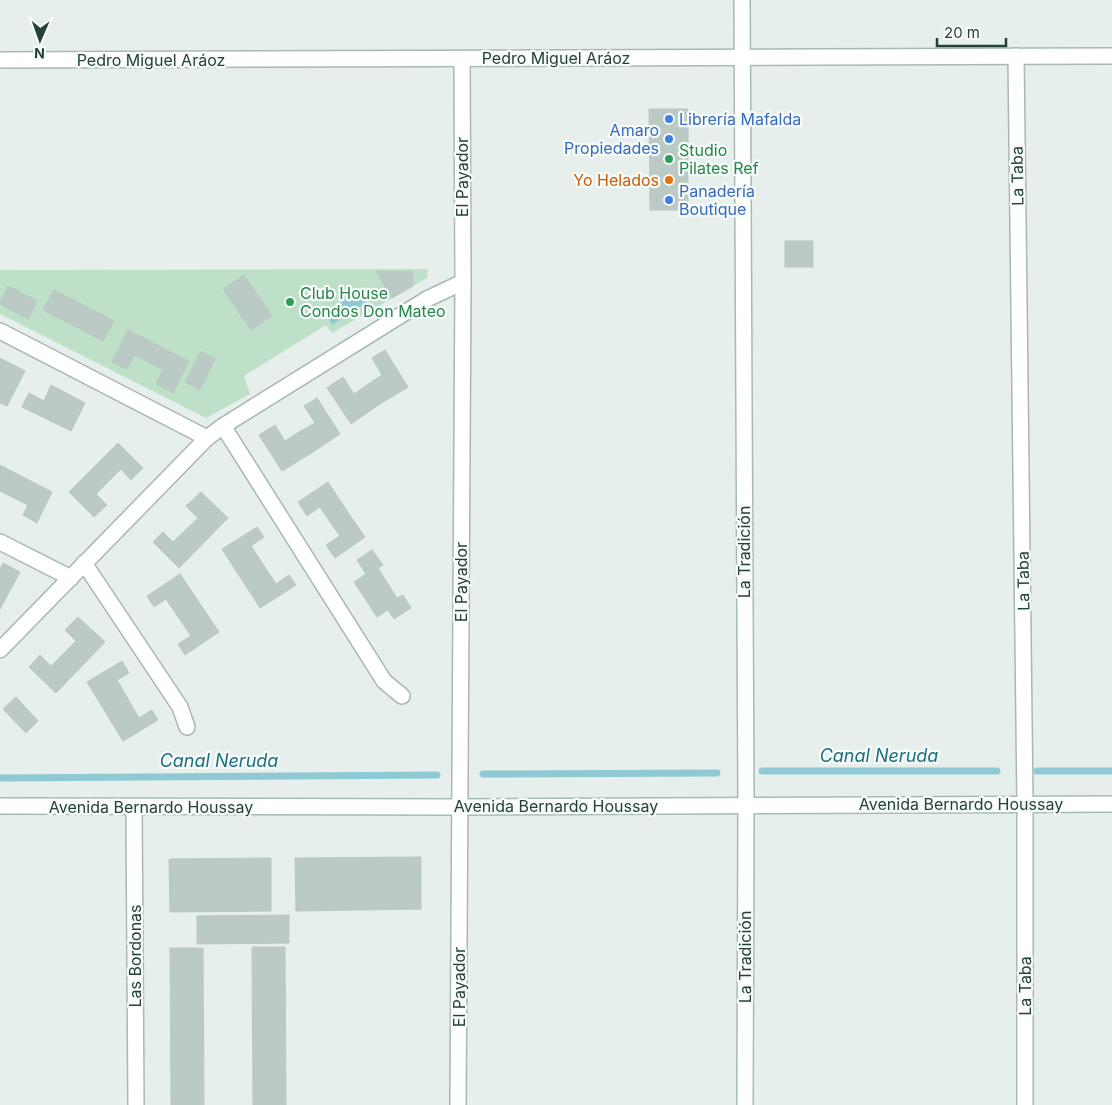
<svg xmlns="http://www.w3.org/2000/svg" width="1112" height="1105" font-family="Inter,sans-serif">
<rect width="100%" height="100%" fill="#e6efeb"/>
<path fill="#bfe0c8" d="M428,269L427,278L332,333L326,325L244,376L250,394L206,418L0,314V270Z"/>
<path fill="#8ec9d4" d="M359,291L366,303L332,325L325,313Z"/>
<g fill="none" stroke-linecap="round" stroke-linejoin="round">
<g stroke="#8ec9d4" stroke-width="7">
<path d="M762,771H997"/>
<path d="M1037,771H1112"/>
<path d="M483,774L717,773"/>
<path d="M0,778L437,775"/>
</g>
</g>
<g fill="#bbcac4" stroke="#b8c9c2">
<path d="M649,109H688V210H650Z"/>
<rect x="785" y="241" width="28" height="26"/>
<path d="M376,271L412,272L413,286L392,298Z"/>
<path d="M244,275L272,316L251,330L223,289Z"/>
<path d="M8,286L37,301L28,319L0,304Z"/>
<path d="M54,290L114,321L103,341L43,310Z"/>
<path d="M128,330L157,345L149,362L134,355L127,369L112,362Z"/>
<path d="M157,345L189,361L173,393L156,384L163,370L149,362Z"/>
<path d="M385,350L408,387L380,404L367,385L382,375L372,358Z"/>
<path d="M201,351L215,359L200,390L185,382Z"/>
<path d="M0,358L25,371L7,406L0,403Z"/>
<path d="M343,377L354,394L367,385L380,404L351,424L327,388Z"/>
<path d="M51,385L85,403L71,431L22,407L29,393L44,401Z"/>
<path d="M317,398L340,434L313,452L299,432L315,423L304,406Z"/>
<path d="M275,425L285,441L299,432L313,452L282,471L259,435Z"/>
<path d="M118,443L143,468L131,480L121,469L96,494L107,505L94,517L69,492Z"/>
<path d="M0,465L52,492L37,523L23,515L28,505L0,491Z"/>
<path d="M328,482L347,511L330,522L320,507L307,516L298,502Z"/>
<path d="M201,492L228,518L179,568L153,542L163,532L173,542L198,518L186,506Z"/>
<path d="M347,511L365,537L335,558L326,545L340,536L330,522Z"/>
<path d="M257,527L264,537L251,546L276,584L289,575L296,585L260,608L222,549Z"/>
<path d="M372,550L383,565L378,568L397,598L403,595L411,608L394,619L388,610L377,617L354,582L366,574L357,560Z"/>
<path d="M3,563L20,572L0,609V569Z"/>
<path d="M180,574L219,632L185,655L178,644L191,636L166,599L154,607L147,596Z"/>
<path d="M78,617L105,642L56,693L29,667L40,655L51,666L76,641L65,630Z"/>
<path d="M122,661L129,673L117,680L139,718L152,710L158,720L123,741L87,682Z"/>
<path d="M16,697L38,721L26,733L3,709Z"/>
<path d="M421,857V909L296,911L295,858Z"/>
<path d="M271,858V911L170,912L169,859Z"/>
<path d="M289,915V943L197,944V916Z"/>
<path d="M252,947H285L286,1105H253Z"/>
<path d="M170,948H203L204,1105H171Z"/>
</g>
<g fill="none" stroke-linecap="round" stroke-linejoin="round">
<defs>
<g id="street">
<path d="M1016,56L1025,804V1105"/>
<path d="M0,60L1112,56"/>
<path d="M0,331L207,438"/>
<path d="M223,426L384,681L402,696"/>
<path d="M0,542L71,578"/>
<path d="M84,563L180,707L187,727"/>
<path d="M0,650L207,438L223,426L427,299L463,282"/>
<path d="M134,807L136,1105"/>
<path d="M458,1105L463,282L462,59"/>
</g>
<g id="secondary">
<path d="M742,0L746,805L745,1105"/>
<path d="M0,806L459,807L1112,804"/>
</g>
</defs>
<use href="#street" stroke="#a8b8b2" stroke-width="18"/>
<use href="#secondary" stroke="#a4bbb3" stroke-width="18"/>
<use href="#street" stroke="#fff" stroke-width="15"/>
<use href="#secondary" stroke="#fff" stroke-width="15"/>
</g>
<g fill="#3f7fe0" stroke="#f7fbf9" stroke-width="2">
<circle cx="669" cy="119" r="5"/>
<circle cx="669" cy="139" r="5"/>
<circle cx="669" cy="200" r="5"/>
</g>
<g fill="#2e9e5b" stroke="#f7fbf9" stroke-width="2">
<circle cx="669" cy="159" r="5"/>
<circle cx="290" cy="302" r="5"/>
</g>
<circle fill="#e8710a" stroke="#f7fbf9" stroke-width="2" cx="669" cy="180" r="5"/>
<g text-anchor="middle" stroke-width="4.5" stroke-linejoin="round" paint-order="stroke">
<g font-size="16" fill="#24423a" stroke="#f7fbf9">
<text x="556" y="64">Pedro Miguel Aráoz</text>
<text x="151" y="66">Pedro Miguel Aráoz</text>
<text transform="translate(1017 176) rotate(-91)" y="6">La Taba</text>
<text transform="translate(462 177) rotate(-90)" y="6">El Payador</text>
<text transform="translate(744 552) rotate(-90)" y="6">La Tradición</text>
<text transform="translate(1023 581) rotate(-91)" y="6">La Taba</text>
<text transform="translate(461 582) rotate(-90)" y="6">El Payador</text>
<text x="961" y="810">Avenida Bernardo Houssay</text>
<text x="556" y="812">Avenida Bernardo Houssay</text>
<text x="151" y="813">Avenida Bernardo Houssay</text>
<text transform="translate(135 956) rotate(-90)" y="6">Las Bordonas</text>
<text transform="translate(745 957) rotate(-90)" y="6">La Tradición</text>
<text transform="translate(1025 986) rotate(-90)" y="6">La Taba</text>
<text transform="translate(459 987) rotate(-90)" y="6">El Payador</text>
</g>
<g font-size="16" fill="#366cbe" stroke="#f7fbf9" text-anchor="start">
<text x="679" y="125">Librería Mafalda</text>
<text x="659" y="136" text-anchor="end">Amaro<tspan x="659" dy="18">Propiedades</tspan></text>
<text x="679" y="197">Panadería<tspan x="679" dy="18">Boutique</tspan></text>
</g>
<g font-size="16" fill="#27864d" stroke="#f7fbf9" text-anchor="start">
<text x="679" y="156">Studio<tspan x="679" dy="18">Pilates Ref</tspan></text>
<text x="300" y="299">Club House<tspan x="300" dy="18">Condos Don Mateo</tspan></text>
</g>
<g font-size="16" fill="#c56008" stroke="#f7fbf9" text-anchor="end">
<text x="659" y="186">Yo Helados</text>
</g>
<g font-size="18" font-style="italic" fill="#1c6f80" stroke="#f7fbf9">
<text x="879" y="762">Canal Neruda</text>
<text x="219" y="767">Canal Neruda</text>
</g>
</g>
<g transform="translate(40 40) rotate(182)" stroke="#f7fbf9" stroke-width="4" paint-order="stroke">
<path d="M0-4L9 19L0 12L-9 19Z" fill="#24423a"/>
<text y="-8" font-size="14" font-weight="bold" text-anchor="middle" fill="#24423a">N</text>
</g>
<path d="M937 38v8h69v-8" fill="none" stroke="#24423a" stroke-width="2.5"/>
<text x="944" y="38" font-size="15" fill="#24423a" stroke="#f7fbf9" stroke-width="4" paint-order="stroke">20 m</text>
</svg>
